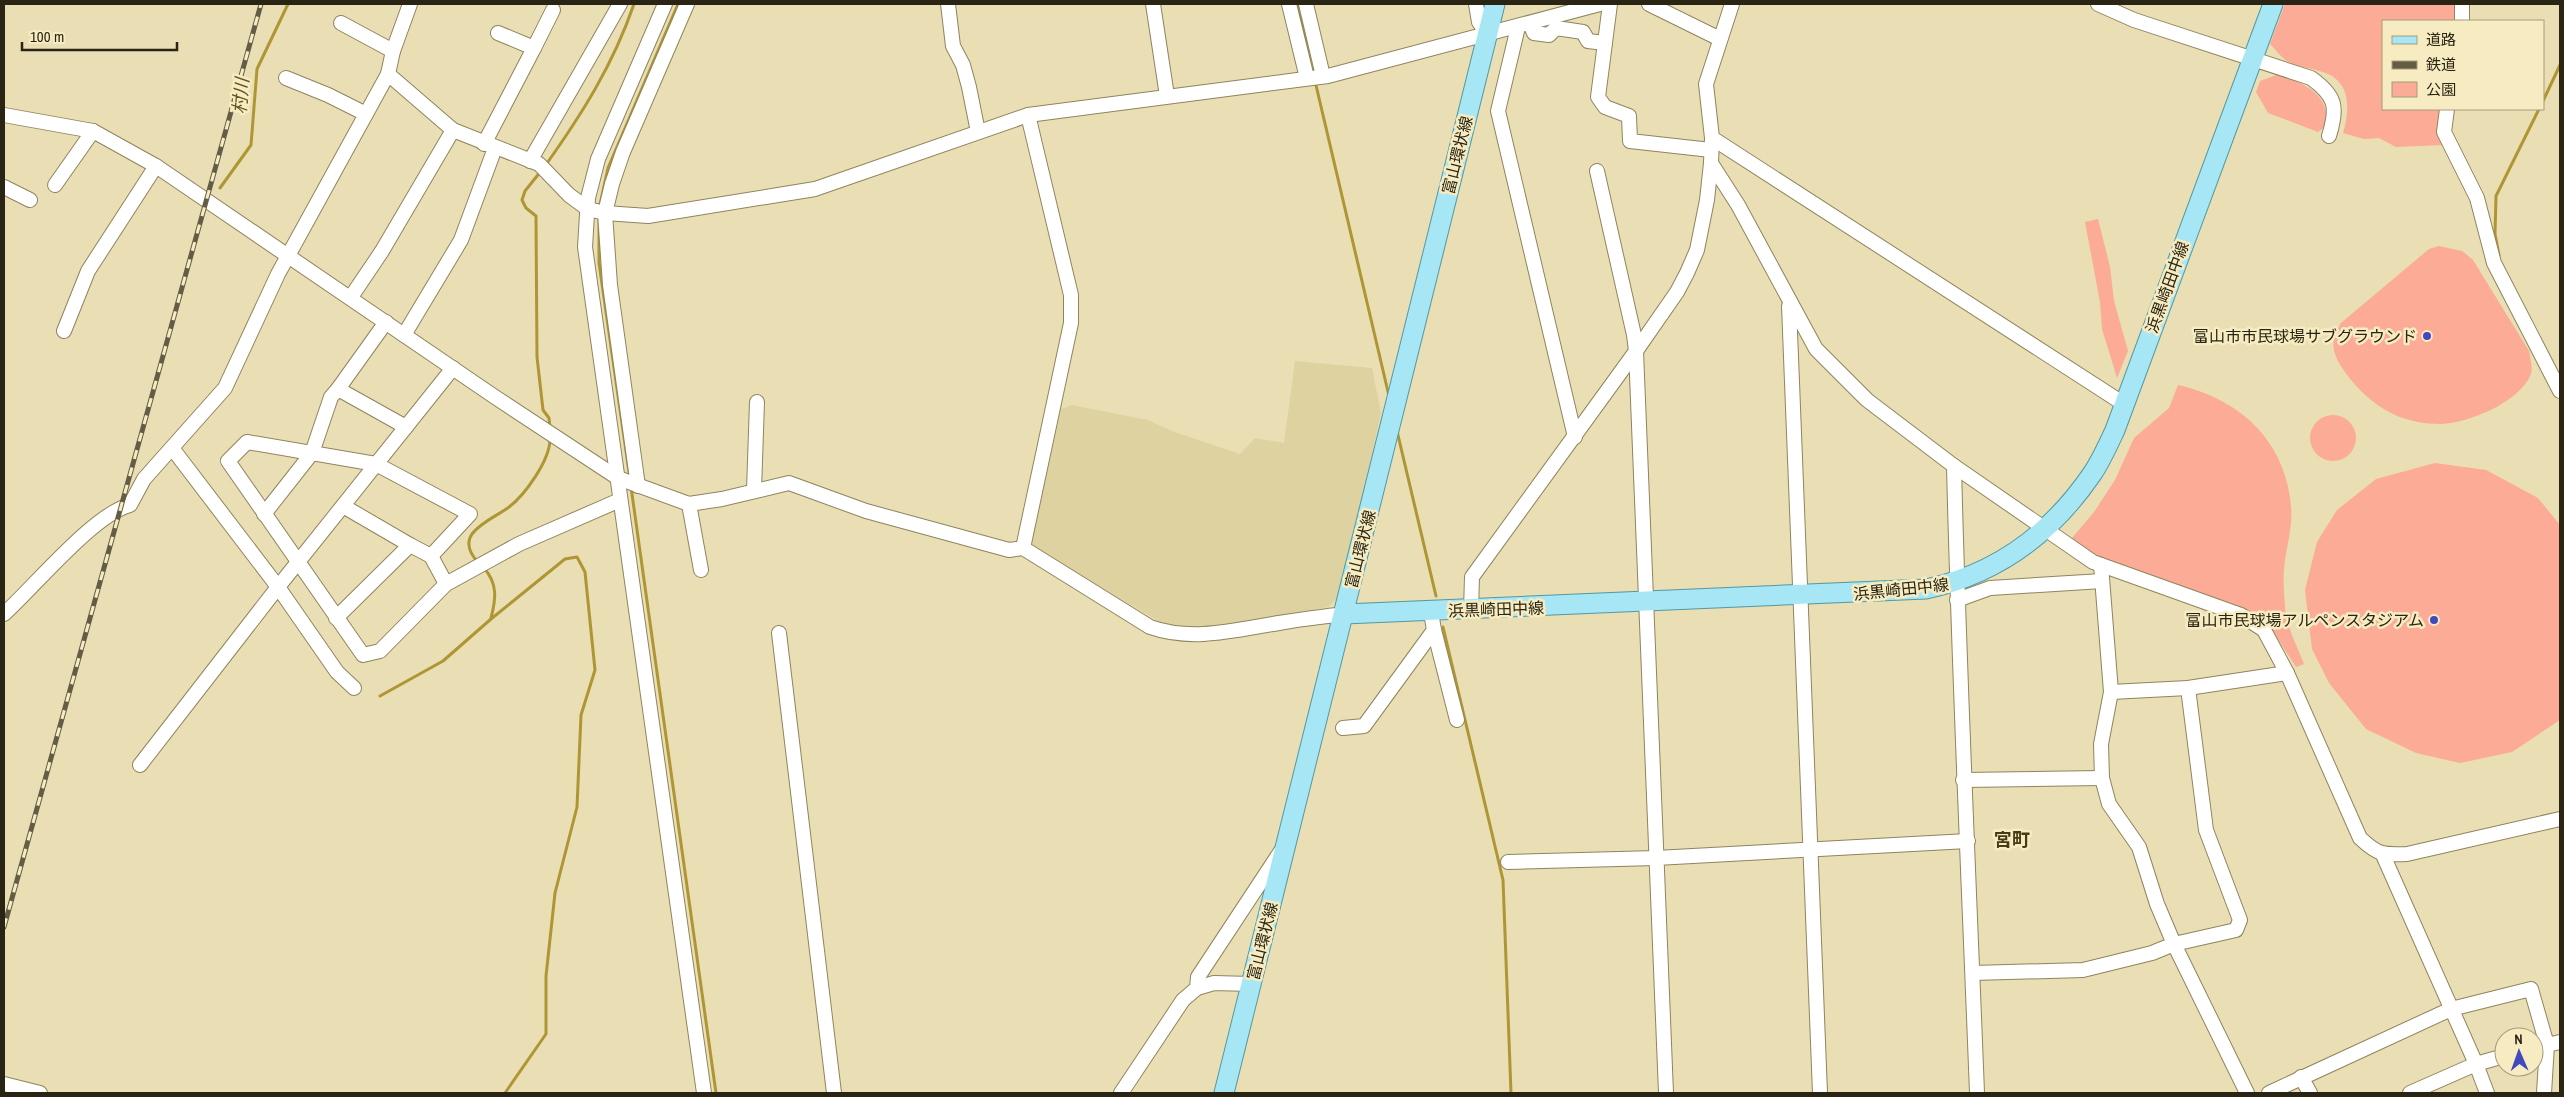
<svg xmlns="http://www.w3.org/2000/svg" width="2564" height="1097" font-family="'Archivo Narrow','Noto Sans JP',sans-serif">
<rect width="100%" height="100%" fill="#eadeb4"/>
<path fill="#dfd2a1" d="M1295,361L1372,368L1381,413L1345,577L1338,598L1328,607L1215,627L1187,628L1160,622L1031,546L1061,409L1072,405L1148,420L1172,431L1240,454L1255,438L1284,443Z"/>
<g fill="#fbab96">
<path d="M2285,4H2456V21H2383V109H2440L2437,133L2444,145L2396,147L2379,138L2364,139L2343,133C2349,113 2352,85 2328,74C2315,68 2299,68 2287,61C2281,57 2275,49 2270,44Z"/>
<path d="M2279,74C2304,84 2331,94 2326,126L2318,132L2268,113L2256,92L2260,81Z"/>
<path d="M2098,219L2110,267L2114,301L2128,351L2117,378L2102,329L2100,302L2085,222Z"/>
<path d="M2439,246L2462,251L2473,260L2529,351C2530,358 2533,368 2531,374C2520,402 2469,423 2441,424C2426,424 2407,421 2393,414C2374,405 2356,388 2345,372C2332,353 2329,344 2341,323L2429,249Z"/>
<path d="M2178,385C2240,399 2286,441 2291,507C2293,527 2286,548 2284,568C2283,580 2284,594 2285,606C2286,626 2297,646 2304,664L2296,667L2263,616L2096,556L2072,538L2094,512L2115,480L2134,438L2169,408Z"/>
<circle cx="2333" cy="438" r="23"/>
<path d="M2435,463L2486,470L2538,498L2560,525V720L2512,752L2460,763L2416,753L2366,729L2329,683L2312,649L2305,590L2317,542L2337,510L2376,479Z"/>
</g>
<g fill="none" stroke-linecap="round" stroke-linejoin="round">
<g stroke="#af9634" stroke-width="3">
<path d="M1297,4L1313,75"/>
<path d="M1315,81L1389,396"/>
<path d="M2543,101L2560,65"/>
<path d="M545,166C582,114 613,65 634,4"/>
<path d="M541,171L525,191L522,200L526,208L536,216L537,357L543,410L549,418L550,428"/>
<path d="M220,188L251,145L257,69L288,4"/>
<path d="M599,209L608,168L678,4"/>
<path d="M599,215V263L630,479"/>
<path d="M2499,255L2495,234L2496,196L2539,109"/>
<path d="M1397,431L1436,596"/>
<path d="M631,487L716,1093"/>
<path d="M478,562C471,555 465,544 472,534C481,522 497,516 509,507C525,495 550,460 550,439"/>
<path d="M484,568C498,584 496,599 491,618"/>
<path d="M1443,627L1503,880L1511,1093"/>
<path d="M380,696L443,661L491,619L565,559L577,557L585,572L595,670L581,715L577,807L555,893L546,976V1034L505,1093"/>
</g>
<defs>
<g id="minor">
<path d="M665,4L598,159L588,198L585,247L704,1093"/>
<path d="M948,4L953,46L963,65L969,87L978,132"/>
<path d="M1153,4L1167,96"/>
<path d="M1289,4L1307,78"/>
<path d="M1306,4L1323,76"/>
<path d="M1476,4L1479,22L1488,35"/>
<path d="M1610,4L1598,97L1605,107L1629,116L1630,141L1711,150"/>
<path d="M1649,4L1720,39"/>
<path d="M2098,4L2134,20L2311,78C2336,96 2338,107 2329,136"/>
<path d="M2462,21V4"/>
<path d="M341,23L393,51"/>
<path d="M1530,24L1534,33L1549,35L1556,28L1583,32L1588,41L1605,43"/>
<path d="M1518,27L1498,111L1575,437"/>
<path d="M534,48L553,10"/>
<path d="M388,74L453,130L539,164L569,195L588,209L605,213L648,216L815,189L1028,115L1328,76L1600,4"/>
<path d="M286,78L328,95L366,114"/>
<path d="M2447,109L2444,132L2477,198L2494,263L2560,391"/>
<path d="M4,115L93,131L156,166L495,397L618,478L689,504L722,499L789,483L866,511L1009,550L1023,548L1071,323V295L1028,115"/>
<path d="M1712,138L2124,404"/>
<path d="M484,144L534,48L498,33"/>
<path d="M530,161L620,4"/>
<path d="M1711,163L1738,205L1816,349L1867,400L1954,466L2093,562L2241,615L2264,630L2287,673L2360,838C2378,855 2383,855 2407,854L2560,819"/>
<path d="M1597,171L1634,335L1636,351L1666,1093"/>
<path d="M55,185L93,131"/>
<path d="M4,187L30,200"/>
<path d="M351,297L382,251L453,130"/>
<path d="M1789,306L1820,1093"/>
<path d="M64,331L88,271L156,166"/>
<path d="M404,335L461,240L495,148"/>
<path d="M338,389L386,322"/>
<path d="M172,448L278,587L453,368"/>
<path d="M1954,466C1959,675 1969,884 1977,1093"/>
<path d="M638,486L610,285L605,213L612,184L623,152L687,4"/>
<path d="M754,490L757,402"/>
<path d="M689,504L701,570"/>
<path d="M264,514L312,453L331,397L338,389L406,427"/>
<path d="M410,545L431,556L446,584"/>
<path d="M1023,548L1150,627C1193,642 1235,630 1279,623C1301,619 1322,617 1344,614"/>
<path d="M431,556L470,514L376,464L247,442L228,461L363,655L380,651L446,584L519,544L620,500"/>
<path d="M2101,565L2111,692L2101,744L2102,778L2109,804L2139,847L2157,904L2174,944L2247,1093"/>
<path d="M1957,600L1990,588L2102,581"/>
<path d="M1471,610L1472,577L1636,351L1677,292L1687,273L1697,250L1707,200L1711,163L1712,138L1706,84L1732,4"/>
<path d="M4,614C34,587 94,514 130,505L144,479L225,388L278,274L388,74L393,51L410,4"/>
<path d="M336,618L410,545L343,506"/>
<path d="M1434,630L1457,720"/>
<path d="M779,633L834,1093"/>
<path d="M2111,692L2188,688L2287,673"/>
<path d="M1343,728L1364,726L1434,630L1431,612"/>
<path d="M140,765L278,587L337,672L354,688"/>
<path d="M1963,780L2102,778"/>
<path d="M2383,855L2476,1064L2487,1093"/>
<path d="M1508,862L1656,858L1968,841"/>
<path d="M1973,973L2083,970L2152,953L2174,944L2236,930L2240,920L2206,830L2188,688"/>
<path d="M1197,988L1214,983L1251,984"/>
<path d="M2534,1048L2560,1042"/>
<path d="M2301,1077L2310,1093"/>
<path d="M4,1084L40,1093"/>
<path d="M1121,1093L1183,1000L1197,988L1198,977L1281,851"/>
<path d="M2269,1093L2451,1009L2531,989L2547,1045L2544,1093"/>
<path d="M2410,1093L2476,1064L2504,1056"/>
</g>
<g id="major">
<path d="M1344,614L1926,589C1997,574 2051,534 2092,474C2101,461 2108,445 2115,430L2273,4"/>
<path d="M1224,1093L1495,4"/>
</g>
</defs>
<use href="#minor" stroke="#8f845d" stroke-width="16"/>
<use href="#major" stroke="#5398a2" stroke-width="21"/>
<use href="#minor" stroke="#fff" stroke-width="14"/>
<use href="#major" stroke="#a6e6f5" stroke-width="19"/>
<defs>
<path id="rail" d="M4,927L261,4"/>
</defs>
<use href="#rail" stroke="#645d45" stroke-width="5"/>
<use href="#rail" stroke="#f7ecc1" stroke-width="3" stroke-dasharray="9" stroke-linecap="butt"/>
</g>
<g fill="#4249be" stroke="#f7ecc1" stroke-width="2">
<circle cx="2427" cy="336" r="5"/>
<circle cx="2434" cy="620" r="5"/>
</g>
<g text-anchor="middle" stroke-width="5" stroke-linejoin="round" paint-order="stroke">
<g font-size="16" fill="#292414" stroke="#f7ecc1">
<text transform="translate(1457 155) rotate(-76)" y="6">富山環状線</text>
<text transform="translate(2167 287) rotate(-70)" y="6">浜黒崎田中線</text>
<text transform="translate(1360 549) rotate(-76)" y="6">富山環状線</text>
<text transform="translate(1901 589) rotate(-6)" y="6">浜黒崎田中線</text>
<text transform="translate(1496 609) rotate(-2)" y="6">浜黒崎田中線</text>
<text transform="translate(1262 941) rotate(-76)" y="6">富山環状線</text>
</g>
<g font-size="16" fill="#292414" stroke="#f7ecc1" text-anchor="end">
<text x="2417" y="342">富山市市民球場サブグラウンド</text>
<text x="2424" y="626">富山市民球場アルペンスタジアム</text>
</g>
<g font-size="18" font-style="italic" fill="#635522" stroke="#f7ecc1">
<text transform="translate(241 96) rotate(-85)" y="6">村川</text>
</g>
<g font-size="18" font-weight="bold" fill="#453b16" stroke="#f7ecc1">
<text x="2012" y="846">宮町</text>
</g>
</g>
<rect width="2564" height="1097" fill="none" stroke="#292414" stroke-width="10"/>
<rect x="2382" y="20" width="162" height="90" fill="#f7ecc1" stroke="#a59c7c"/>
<rect x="2392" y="36" width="25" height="8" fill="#a6e6f5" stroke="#a59c7c"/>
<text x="2426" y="45" font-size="15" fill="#292414">道路</text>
<rect x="2392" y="61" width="25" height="8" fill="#645d45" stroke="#a59c7c"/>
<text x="2426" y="70" font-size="15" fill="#292414">鉄道</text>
<rect x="2392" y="82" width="25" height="15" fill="#fbab96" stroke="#a59c7c"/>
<text x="2426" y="95" font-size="15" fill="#292414">公園</text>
<g transform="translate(2519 1052) rotate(358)"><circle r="24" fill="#f7ecc1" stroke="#a59c7c"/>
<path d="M0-4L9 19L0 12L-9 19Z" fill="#4249be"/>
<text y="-8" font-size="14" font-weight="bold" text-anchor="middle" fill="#292414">N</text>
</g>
<path d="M22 42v8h155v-8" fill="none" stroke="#292414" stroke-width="2.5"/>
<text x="30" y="42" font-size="15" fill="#292414" stroke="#f7ecc1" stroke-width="4" paint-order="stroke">100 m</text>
</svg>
